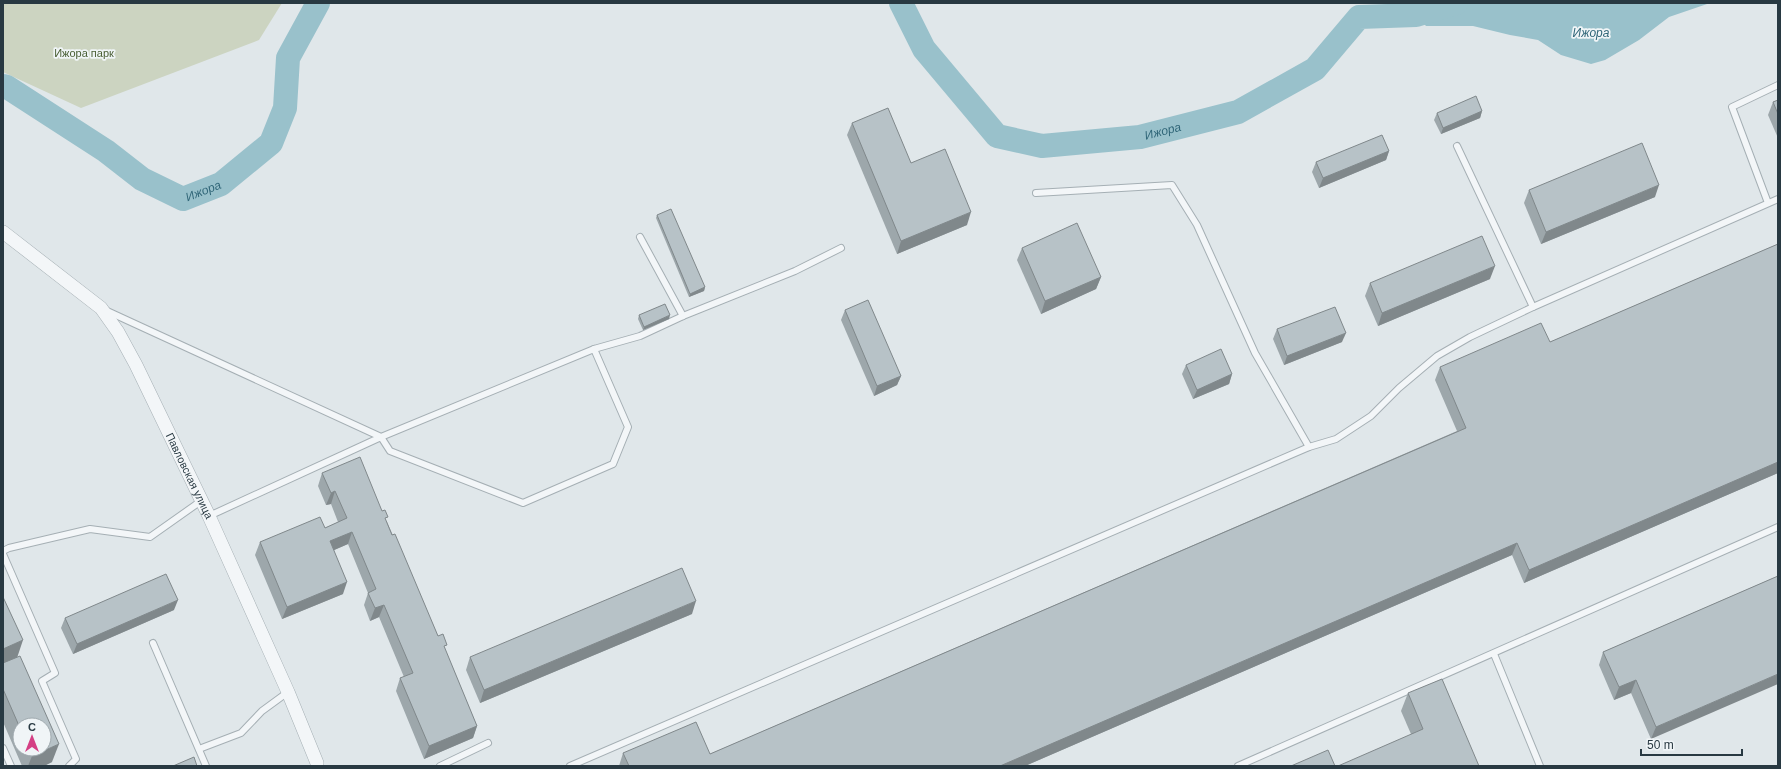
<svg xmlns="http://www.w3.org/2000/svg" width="1781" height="769" font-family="Helvetica,sans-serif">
<rect width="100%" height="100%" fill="#e0e7ea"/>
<path fill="#ccd4c1" d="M3,3H282L259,40L81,108L3,72Z"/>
<path fill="#99c1cb" d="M1386,3H1710L1669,17L1639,40L1605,60L1591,64L1561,55L1538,40L1510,35L1473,26H1426L1416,15L1394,17Z"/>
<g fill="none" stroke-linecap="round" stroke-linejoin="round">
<g stroke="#99c1cb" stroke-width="24">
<path id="s1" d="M901,3L924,49L997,136L1042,146L1140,137L1238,112L1315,69L1359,17L1416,15L1456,3"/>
<path id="s2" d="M3,86L7,87L106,151L142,179L183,199L221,184L271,143L285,108L288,58L318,3"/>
</g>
<defs>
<g id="service">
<path d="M1457,146L1533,307"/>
<path d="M1036,193L1172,185L1197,225L1255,353L1309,447"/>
<path d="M1768,203L1732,107L1778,85"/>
<path d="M640,237L683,316"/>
<path d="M107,311L381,437L390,451L523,503L613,464L628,427L594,349L381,437L209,516"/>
<path d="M594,349L640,336L683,316L795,271L841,248"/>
<path d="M3,551L9,548L90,529L150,537L201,501"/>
<path d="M3,554L55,673L42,681L76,759L69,766"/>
<path d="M153,643L206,766"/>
<path d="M1494,654L1540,766"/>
<path d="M3,748L11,766"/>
<path d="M199,749L241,733L262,711L288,692"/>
<path d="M440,766L488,743"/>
<path d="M570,766L1309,447L1336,439L1371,416L1399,388L1437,356L1470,337L1533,307L1778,199"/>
<path d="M1238,766L1778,527"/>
</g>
<g id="minor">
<path id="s3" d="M3,232L101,308L118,332L136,365L209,516L288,692L317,763"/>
</g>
</defs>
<use href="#service" stroke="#a5afb4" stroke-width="8"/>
<use href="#minor" stroke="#a5afb4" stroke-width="14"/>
<use href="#service" stroke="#f3f6f8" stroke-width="6"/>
<use href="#minor" stroke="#f3f6f8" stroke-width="13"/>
</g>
<g fill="#9da7ab" fill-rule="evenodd">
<path d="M1778,100V138L1768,115L1773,102Z"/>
<path d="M1482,111L1480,118L1441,134L1434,120L1437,113Z"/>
<path d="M852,123L911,163L967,225L897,254L847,135Z"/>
<path d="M1389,151L1386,160L1319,188L1312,172L1316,162Z"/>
<path d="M1529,190L1655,197L1541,244L1524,203Z"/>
<path d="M657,215L705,287L704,291L689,297L656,218Z"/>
<path d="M1778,244V473L1524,583L1512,555L1025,766H619L623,753L710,754L1457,431L1435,380L1440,367L1550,342Z"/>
<path d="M1022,248L1101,277L1096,289L1041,314L1017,260Z"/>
<path d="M1490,279L1378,326L1365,296L1370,283Z"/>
<path d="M845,310L901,376L897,385L874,396L841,320Z"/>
<path d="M639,315L669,319L643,330L638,319Z"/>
<path d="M1277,329L1342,342L1284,365L1273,339Z"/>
<path d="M1186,365L1232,374L1229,384L1193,399L1182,374Z"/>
<path d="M322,473L387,522L438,636L445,650L477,726L473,738L424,759L396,691L400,678L404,677L379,617L370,621L364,605L368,593L348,544L334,550L343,594L282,619L255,555L260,542L325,528L338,522L331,504L326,505L318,486Z"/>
<path d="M1778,576L1651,739L1631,693L1614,700L1599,665L1603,652Z"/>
<path d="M3,597L17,657L52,762L44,766H22L3,722ZM20,725L44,749H20Z"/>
<path d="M174,610L73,654L61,628L65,618Z"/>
<path d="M692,614L480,703L466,670L470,657Z"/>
<path d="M1408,693L1479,766L1411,734L1401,711Z"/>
</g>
<g fill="#80888b">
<path d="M1482,111L1480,118L1441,134L1443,128Z"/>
<path d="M1389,151L1386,160L1319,188L1323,178Z"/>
<path d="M1659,185L1655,197L1541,244L1546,232Z"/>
<path d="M971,212L967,225L897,254L901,241Z"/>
<path d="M1495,266L1490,279L1378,326L1382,313Z"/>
<path d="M1101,277L1096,289L1041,314L1045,301Z"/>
<path d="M705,287L704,291L689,297L690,294Z"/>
<path d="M670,315L669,319L643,330L644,327Z"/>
<path d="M1346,333L1342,342L1284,365L1287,356Z"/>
<path d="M1232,374L1229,384L1193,399L1197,390Z"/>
<path d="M901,376L897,385L874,396L877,386Z"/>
<path d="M1778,462V473L1524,583L1529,570Z"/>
<path d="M335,491L331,504L326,505L331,493Z"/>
<path d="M352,532L348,544L325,554L330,541Z"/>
<path d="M1517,543L1512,555L1025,766H1000Z"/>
<path d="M347,582L343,594L282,619L287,607Z"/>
<path d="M178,600L174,610L73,654L77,644Z"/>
<path d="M696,601L692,614L480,703L484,690Z"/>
<path d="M384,605L379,617L370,621L375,608Z"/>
<path d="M23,640L17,658L3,665V649Z"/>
<path d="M1778,674V684L1651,739L1656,727Z"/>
<path d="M1636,680L1631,693L1614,700L1619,687Z"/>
<path d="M477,726L473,738L424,759L429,746Z"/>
<path d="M59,744L52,762L44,766H28L32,756Z"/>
</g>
<g fill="#b7c2c7" stroke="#80888b">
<path d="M1476,96L1482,111L1443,128L1437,113Z"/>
<path d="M1778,100V114L1773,102Z"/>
<path d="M888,108L911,163L945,149L971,212L901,241L852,123Z"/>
<path d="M1382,135L1389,151L1323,178L1316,162Z"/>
<path d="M1642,143L1659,185L1546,232L1529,190Z"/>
<path d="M671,209L705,287L690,294L657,215Z"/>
<path d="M1077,223L1101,277L1045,301L1022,248Z"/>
<path d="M1482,236L1495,266L1382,313L1370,283Z"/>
<path d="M1778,244V462L1529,570L1517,543L1000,766H629L623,753L696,722L710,754L1466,428L1440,367L1541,323L1550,342Z"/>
<path d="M868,300L901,376L877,386L845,310Z"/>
<path d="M665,304L670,315L644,327L639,315Z"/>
<path d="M1335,307L1346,333L1287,356L1277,329Z"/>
<path d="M1221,349L1232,374L1197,390L1186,365Z"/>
<path d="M360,457L382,511L385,510L388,517L385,518L392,535L395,534L438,636L443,634L447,645L444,646L477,726L429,746L400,678L413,673L384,605L375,608L368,593L376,589L352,532L330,541L347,582L287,607L260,542L320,517L325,528L347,518L335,491L331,493L322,473Z"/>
<path d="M682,568L696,601L484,690L470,657Z"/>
<path d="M166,574L178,600L77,644L65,618Z"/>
<path d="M1778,576V674L1656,727L1636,680L1619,687L1603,652Z"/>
<path d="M3,597L23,640L3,649Z"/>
<path d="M20,656L59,744L32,756L29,749H44V725H20V728L3,689V663Z"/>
<path d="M1442,679L1479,766H1338L1423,729L1408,693Z"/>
<path d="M1328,750L1335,766H1291Z"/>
<path d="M194,757L197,766H173Z"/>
</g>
<g text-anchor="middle" stroke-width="3.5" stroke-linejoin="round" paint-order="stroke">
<g font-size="11" fill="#495e34" stroke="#f0f5f7">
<text x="84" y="57">Ижора парк</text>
</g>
<g font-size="11" fill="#283942" stroke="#f0f5f7">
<text dy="4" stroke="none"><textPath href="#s3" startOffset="314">Павловская улица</textPath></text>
</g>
<g font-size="12" font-style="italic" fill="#306678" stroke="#f0f5f7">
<text x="1591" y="37">Ижора</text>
<text dy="4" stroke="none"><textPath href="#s1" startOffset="333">Ижора</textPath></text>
<text dy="4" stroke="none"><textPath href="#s2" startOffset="235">Ижора</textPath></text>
</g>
</g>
<rect width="1781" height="769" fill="none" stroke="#283942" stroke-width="8"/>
<g transform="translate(32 737)"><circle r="19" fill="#f0f5f7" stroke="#a0aaaf"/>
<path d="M0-3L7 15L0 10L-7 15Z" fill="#d43f84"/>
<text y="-6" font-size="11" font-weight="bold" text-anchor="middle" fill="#283942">С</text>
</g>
<path d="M1641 749v6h101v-6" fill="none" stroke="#283942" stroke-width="2"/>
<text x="1647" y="749" font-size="12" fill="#283942" stroke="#f0f5f7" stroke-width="3" paint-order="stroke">50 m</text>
</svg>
